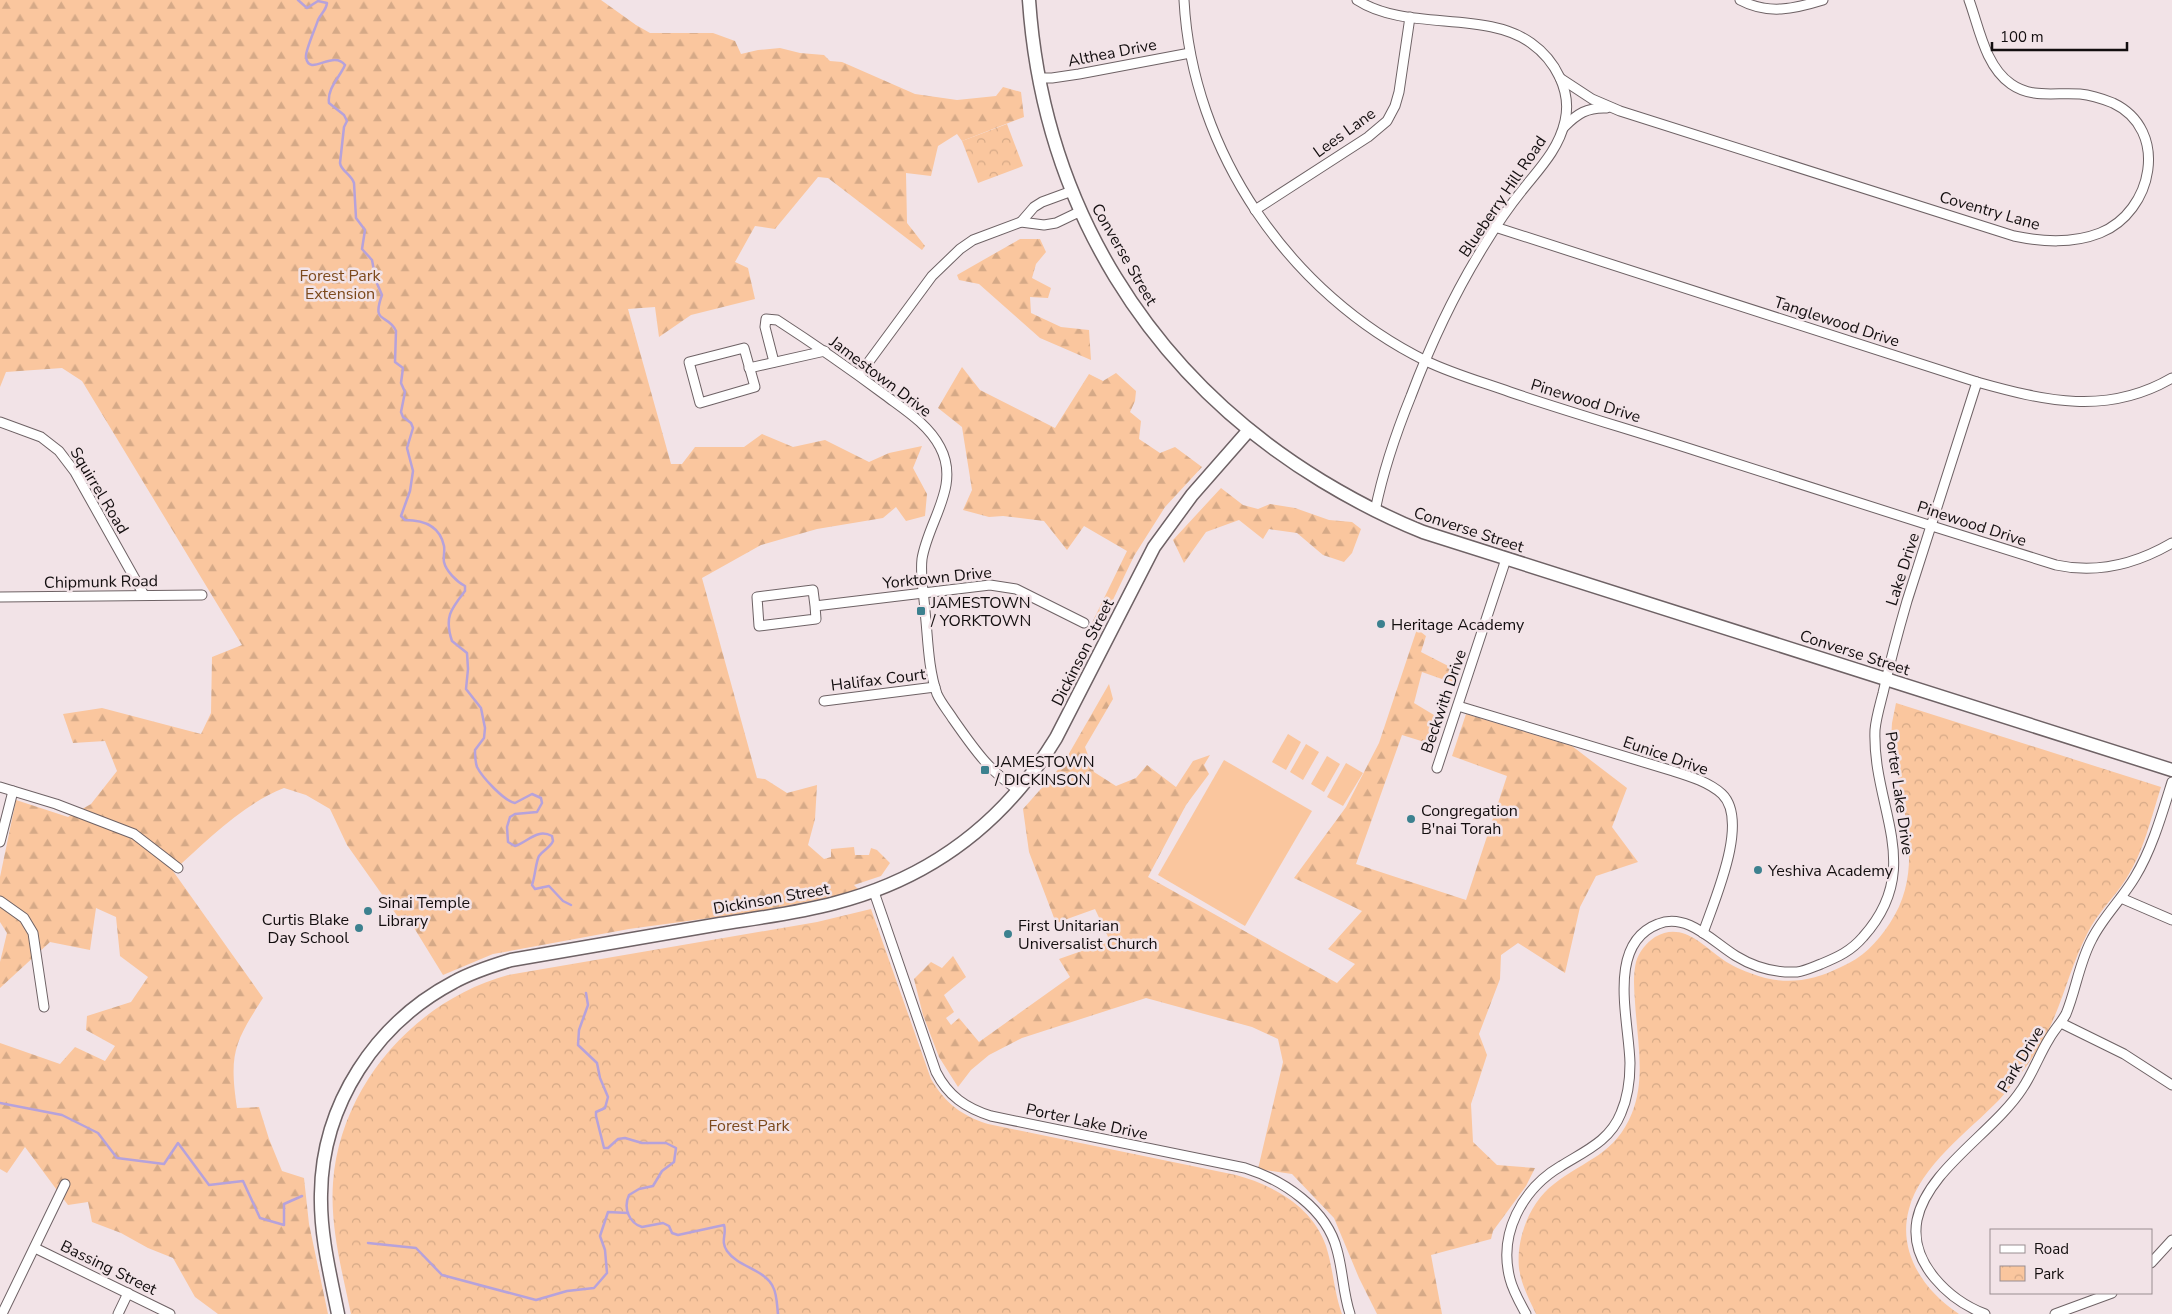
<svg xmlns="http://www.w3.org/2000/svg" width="2172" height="1314" font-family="'Nunito Sans',sans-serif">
<defs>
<pattern id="forest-firs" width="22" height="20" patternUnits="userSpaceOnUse" patternTransform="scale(1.25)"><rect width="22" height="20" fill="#fac69e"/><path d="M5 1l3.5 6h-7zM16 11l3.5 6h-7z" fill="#d5a987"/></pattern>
<pattern id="park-crowns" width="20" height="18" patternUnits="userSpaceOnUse" patternTransform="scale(1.25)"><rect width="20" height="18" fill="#fac69e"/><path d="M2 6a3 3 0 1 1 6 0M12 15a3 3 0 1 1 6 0" fill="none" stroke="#d5a987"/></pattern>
</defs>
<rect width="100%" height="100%" fill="#f2e3e7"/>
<g fill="#fac69e">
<path d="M1288,734L1301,742L1286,770L1272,762Z"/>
<path d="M1306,744L1319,752L1303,780L1290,772Z"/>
<path d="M1327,756L1340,764L1324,792L1311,784Z"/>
<path d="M1224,760L1312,811L1245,926L1158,875Z"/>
<path d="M1346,763L1363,773L1343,806L1327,797Z"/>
</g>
<g fill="url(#forest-firs)">
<path d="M0,0H601L636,25L650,33H713L735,41L741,54L758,50L780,48L800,53L824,55L830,61L842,62L915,94L957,100L996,96L1003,87L1021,92L1024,117L962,141L957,134L938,146L931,176L906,173L907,223L925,246L922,250L828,178L818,177L775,229L755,226L735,262L748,268L755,299L691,315L659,337L655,307L628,309L671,464H682L695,447H744L762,434L793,447L825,440L869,462L889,453L922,446L913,468L927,494L925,516L906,521L896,507L883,518L817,529L761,545L702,578L757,778L765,779L787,793L817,785L815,819L808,845L824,859L831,857V849L854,847L855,855H869L871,848L877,850L890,863L881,876L854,885L860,891L761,911L629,929L493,954L443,975L408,918L398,917L347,845L330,809L306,795L284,788C241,805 207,841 173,871L263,998C234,1043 229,1054 237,1108L259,1107L269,1139L282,1171L304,1178L309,1224L328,1314H218L195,1297L173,1258L148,1248L121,1233L92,1222L88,1202L68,1205L25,1147L7,1173L0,1169V1043L60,1064L75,1047L105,1061L115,1046L86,1030L87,1016L131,1002L148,977L120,956L116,917L96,908L90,950L50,942L0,988V962L7,933L0,922V877L16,800L68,817L91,804L117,771L105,741L73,743L63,714L102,708L201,734L211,713L212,657L242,645L82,381L62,368L6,372L0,387Z"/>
<path d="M1020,239H1040L1046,252L1036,264L1032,278L1051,288L1048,298L1030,297L1031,313L1061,327L1089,330L1091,360L1040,338L979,284L959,280L957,275Z"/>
<path d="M962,367L980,390L1055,428L1089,374L1103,381L1116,373L1136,391L1135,401L1130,412L1141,421L1139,439L1160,453L1175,447L1202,467L1165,507L1134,556L1098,631L1090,627L1127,551L1084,526L1067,550L1044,521L1003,516L989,517L963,510L972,490L962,427L938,408Z"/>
<path d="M1221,488L1243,505L1258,509L1270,504L1295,508L1329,520L1352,522L1361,529L1352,553L1344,562L1323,555L1297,533L1269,529L1263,539L1239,520L1206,532L1184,563L1173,540Z"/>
<path d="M1417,629L1426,636L1421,652L1458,671L1456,684L1422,672L1414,703L1444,721L1434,745L1402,735L1356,864L1466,900L1507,776L1452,756L1466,714L1572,746L1627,788L1612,827L1638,862L1596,876L1580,907L1565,973L1518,943L1501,955L1500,979L1479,1034L1487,1055L1471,1104L1473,1142L1497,1165L1535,1168L1526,1186L1493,1231L1491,1239L1431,1255L1442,1314H1377L1359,1278L1334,1218L1292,1174L1258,1169L1283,1062L1278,1039L1252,1027L1146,998L1022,1038L989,1055L971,1070L958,1087L939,1057L923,1015L914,979L931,962L942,968L953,956L966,977L944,995L954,1012L946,1018L951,1025L959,1018L979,1042L1070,977L1059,959L1110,941L1095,909L1056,923L1029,852L1023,809L1063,764L1109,684L1113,699L1085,747L1094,772L1116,786L1136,778L1147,765L1176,787L1193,761L1210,755L1204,765L1209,774L1186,805L1148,877L1337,983L1355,964L1328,949L1362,911L1294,878L1346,807L1379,743Z"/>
</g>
<g fill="url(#park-crowns)">
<path d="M1007,124L1023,166L978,183L962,141Z"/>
<path d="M1896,703L2161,787C2151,818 2144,851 2126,879C2114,898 2097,913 2087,934C2067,973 2060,1018 2034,1055C2024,1070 2012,1086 1999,1100C1969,1131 1920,1166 1909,1209C1897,1252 1924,1291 1959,1314H1536C1529,1299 1521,1284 1519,1268C1516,1238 1530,1202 1554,1184C1586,1159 1615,1155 1632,1113C1646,1079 1637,1038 1635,1002C1634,989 1633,975 1636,962C1639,952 1646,943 1655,937C1680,922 1700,942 1718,956C1728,964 1739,969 1750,973C1782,986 1811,982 1841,967C1862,958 1877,943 1890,923C1928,866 1899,801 1891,740L1892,723Z"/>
<path d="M871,909L931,1079C945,1103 962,1116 988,1124L1236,1175C1273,1185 1313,1207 1326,1246C1333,1268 1334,1292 1342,1314H351C342,1271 330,1227 333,1183C340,1085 416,1000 508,975L817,922Z"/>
</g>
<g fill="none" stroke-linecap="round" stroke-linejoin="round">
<g stroke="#b6a2db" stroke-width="2.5">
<path d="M298,0L307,8L318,1L327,3C326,11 321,13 318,20C316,27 305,51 306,57C309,78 333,49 345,65C340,77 327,88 329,103L344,115L347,121L344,127L340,163C341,171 351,174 354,183L356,218L365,230L362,249L372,260L376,281L382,295C371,325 388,313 396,331L395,362L403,368L401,383L405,392L401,412L403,417L411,423L413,428L407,448L413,471L410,491L401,516L405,520C423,520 440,526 444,546C445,552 443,557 444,562C446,571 457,582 465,586V591C451,609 444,617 452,641L467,653L468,669L466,689L481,708L485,728L484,738L475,750C475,756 475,761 477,767C482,777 504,801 515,803L532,794L541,798L542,803L537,812L515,814L510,817L507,827L508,842L515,846C528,842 537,828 552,836L553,841C550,848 543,850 539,856C536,861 535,877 532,885L535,889L549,886L563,901L571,905"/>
<path d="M586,993L588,1005L579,1030L578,1045L597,1063L600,1078L608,1097L605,1108L596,1112V1116L604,1148H608L618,1139L625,1138L642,1143H666L676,1148L674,1162L662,1171L653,1186L639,1189L629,1195C623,1208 629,1223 642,1227L663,1223L669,1226L672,1233L678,1235L724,1225C727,1234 720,1241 727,1251C738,1267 766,1270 773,1287C777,1294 777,1306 778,1314"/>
<path d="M0,1103L62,1115L98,1133L117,1158L164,1164L178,1143L209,1185L243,1181L260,1218L284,1225V1204L302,1196"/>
<path d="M368,1243L416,1248L442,1275L536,1300L567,1291L594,1288L607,1273L605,1250L600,1236L608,1212L628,1213"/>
</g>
<defs>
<g id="minor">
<path d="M1184,0C1192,152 1290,294 1426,361C1453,374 1482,382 1510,392C1572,413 1635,431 1697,451C1817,489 1936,528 2056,565C2097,574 2136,564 2172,543"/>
<path d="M1357,0C1406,32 1486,10 1531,43C1555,60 1572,91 1565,121C1559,148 1541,167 1524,188C1510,205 1497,224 1485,244C1455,292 1431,343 1411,396C1396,433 1383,471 1375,511"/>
<path d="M1740,0C1768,15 1794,9 1823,0"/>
<path d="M1039,78H1052L1079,74L1190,53"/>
<path d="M1560,78L1592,99L1620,111L2014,236C2043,242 2072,244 2100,233C2153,212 2170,130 2113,103C2103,99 2092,95 2080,94C2056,92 2032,99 2011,84C1985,66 1979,27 1969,0"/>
<path d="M1564,127C1577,114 1587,107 1607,108"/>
<path d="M1255,210L1368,137L1387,121L1395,106L1399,92L1410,17"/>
<path d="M1021,222L1034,207L1042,202L1072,191"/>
<path d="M1495,227L1977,382C2045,401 2107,416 2172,378"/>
<path d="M744,348L755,387L700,403L689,362Z"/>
<path d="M774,362L765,327L766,319L777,320C814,344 850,369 885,395C905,410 928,424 940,447C961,486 928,521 922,559C920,576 924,594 925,611C928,638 928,668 937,694C941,703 948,711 953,719C972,746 990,773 1019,790"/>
<path d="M749,368L825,351"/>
<path d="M859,375L932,276L960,249L973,240L1021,222L1044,225L1056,223L1081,211"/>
<path d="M0,422L41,437L59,451L75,472L144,595"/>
<path d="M0,597L202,595"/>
<path d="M815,606L813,590L757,597L759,626L816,619L815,606L990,585L1016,589L1084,623"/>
<path d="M824,701L935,687"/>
<path d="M1458,706L1673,771C1689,776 1709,782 1722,794C1750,821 1714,901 1703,933"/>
<path d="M1437,768L1506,559"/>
<path d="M0,787L56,804L134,834L178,868"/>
<path d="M0,842L13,791"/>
<path d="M874,892L936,1072C948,1096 966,1108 991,1116L1245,1168C1283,1180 1327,1209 1337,1250C1343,1271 1343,1293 1350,1314"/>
<path d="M2121,898L2172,920"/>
<path d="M0,901L24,918L33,933L44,1007"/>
<path d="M2061,1023L2124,1054L2172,1085"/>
<path d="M35,1248L170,1314"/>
<path d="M2151,1263L2172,1240"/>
<path d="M2,1314L65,1184"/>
<path d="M118,1314L128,1293"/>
<path d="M1526,1314C1520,1303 1513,1291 1510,1279C1498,1234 1522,1189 1561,1166C1585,1151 1610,1141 1621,1113C1628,1097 1630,1079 1630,1063C1629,1020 1606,944 1658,924C1687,912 1713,942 1736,956C1754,967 1776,973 1797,972C1805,971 1813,967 1821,964C1838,957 1851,951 1863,937C1926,867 1872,808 1875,730C1876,718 1880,705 1883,693C1890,662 1898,632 1907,601C1930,528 1953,455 1977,382"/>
<path d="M1985,1314C1949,1300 1909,1263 1917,1220C1927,1170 1994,1132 2022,1089C2033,1073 2039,1055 2049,1039C2054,1030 2061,1023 2066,1014C2076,990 2079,963 2092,939C2103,917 2122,899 2135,877C2152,849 2162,814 2172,782"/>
<path d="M2055,1314L2112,1293"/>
</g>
<g id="secondary">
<path d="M1029,0C1043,204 1148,375 1322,481C1355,501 1388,518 1423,532L2172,770"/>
<path d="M338,1314C330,1274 320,1234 321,1194C322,1104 376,1023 454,982C472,972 491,966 511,960C580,948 650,936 720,924C758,918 798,913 835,903C932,878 1004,823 1056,738L1154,547L1192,495L1249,430"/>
</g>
</defs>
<use href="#minor" stroke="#6e6265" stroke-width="11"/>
<use href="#secondary" stroke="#6e6265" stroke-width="15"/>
<use href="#minor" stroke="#fff" stroke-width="9"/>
<use href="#secondary" stroke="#fff" stroke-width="12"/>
</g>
<g fill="#3c818f" stroke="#f2e3e7" stroke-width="2">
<rect x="916" y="606" width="10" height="10" rx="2.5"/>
<circle cx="1381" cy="624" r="5"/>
<rect x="980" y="765" width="10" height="10" rx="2.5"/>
<circle cx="1411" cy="819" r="5"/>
<circle cx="1758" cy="870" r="5"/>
<circle cx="368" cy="911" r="5"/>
<circle cx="359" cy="928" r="5"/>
<circle cx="1008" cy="934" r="5"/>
</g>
<g text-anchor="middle" stroke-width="5" stroke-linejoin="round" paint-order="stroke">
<g font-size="16" fill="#130e0f" stroke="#f2e3e7">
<text transform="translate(1112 52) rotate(-11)" y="6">Althea Drive</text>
<text transform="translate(1344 132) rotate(-36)" y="6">Lees Lane</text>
<text transform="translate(1502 196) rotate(-56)" y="6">Blueberry Hill Road</text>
<text transform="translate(1990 210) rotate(16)" y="6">Coventry Lane</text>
<text transform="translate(1125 254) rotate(60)" y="6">Converse Street</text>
<text transform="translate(1837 321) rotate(18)" y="6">Tanglewood Drive</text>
<text transform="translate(881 376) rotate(37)" y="6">Jamestown Drive</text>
<text transform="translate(1586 400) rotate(17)" y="6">Pinewood Drive</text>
<text transform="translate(100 490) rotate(59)" y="6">Squirrel Road</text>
<text transform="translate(1972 523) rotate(18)" y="6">Pinewood Drive</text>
<text transform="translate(1469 529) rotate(18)" y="6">Converse Street</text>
<text transform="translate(1902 569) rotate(-72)" y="6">Lake Drive</text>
<text transform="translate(937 577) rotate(-6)" y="6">Yorktown Drive</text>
<text transform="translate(101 581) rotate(-1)" y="6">Chipmunk Road</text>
<text transform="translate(1082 652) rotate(-63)" y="6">Dickinson Street</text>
<text transform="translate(1855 652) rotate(18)" y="6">Converse Street</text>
<text transform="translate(878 679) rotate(-7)" y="6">Halifax Court</text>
<text transform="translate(1443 701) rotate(-71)" y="6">Beckwith Drive</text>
<text transform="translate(1666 755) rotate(19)" y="6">Eunice Drive</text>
<text transform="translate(1900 793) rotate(82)" y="6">Porter Lake Drive</text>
<text transform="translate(771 898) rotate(-10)" y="6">Dickinson Street</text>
<text transform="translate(2020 1059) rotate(-59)" y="6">Park Drive</text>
<text transform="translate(1087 1121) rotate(12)" y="6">Porter Lake Drive</text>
<text transform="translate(109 1267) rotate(26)" y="6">Bassing Street</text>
</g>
<g font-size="16" fill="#7c491c" stroke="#f2e3e7">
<text x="340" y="281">Forest Park<tspan x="340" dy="18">Extension</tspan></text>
<text x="749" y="1131">Forest Park</text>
</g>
<g font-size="16" fill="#130e0f" stroke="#f2e3e7" text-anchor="start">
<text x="931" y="608">JAMESTOWN<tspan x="931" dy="18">/ YORKTOWN</tspan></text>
<text x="1391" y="630">Heritage Academy</text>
<text x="995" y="767">JAMESTOWN<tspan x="995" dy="18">/ DICKINSON</tspan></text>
<text x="1421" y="816">Congregation<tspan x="1421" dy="18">B'nai Torah</tspan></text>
<text x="1768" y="876">Yeshiva Academy</text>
<text x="378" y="908">Sinai Temple<tspan x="378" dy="18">Library</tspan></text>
<text x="349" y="925" text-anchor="end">Curtis Blake<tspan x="349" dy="18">Day School</tspan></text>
<text x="1018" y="931">First Unitarian<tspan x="1018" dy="18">Universalist Church</tspan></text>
</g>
</g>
<rect x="1990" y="1229" width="162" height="65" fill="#f2e3e7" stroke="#998e91"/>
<rect x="2000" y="1245" width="25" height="8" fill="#ffffff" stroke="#998e91"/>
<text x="2034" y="1254" font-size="15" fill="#130e0f">Road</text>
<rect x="2000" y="1266" width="25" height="15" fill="url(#park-crowns)" stroke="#998e91"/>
<text x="2034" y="1279" font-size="15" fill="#130e0f">Park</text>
<path d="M1992 42v8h135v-8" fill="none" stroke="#130e0f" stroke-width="2.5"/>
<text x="2000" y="42" font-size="15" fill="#130e0f" stroke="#f2e3e7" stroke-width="4" paint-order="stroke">100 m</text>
</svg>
